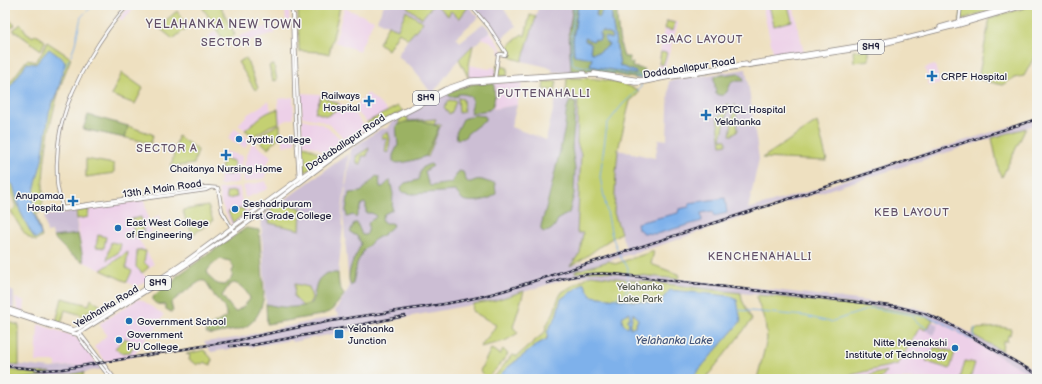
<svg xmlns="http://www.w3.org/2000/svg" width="1042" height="384" font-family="'Balsamiq Sans',sans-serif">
<rect width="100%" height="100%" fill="#f6f6f2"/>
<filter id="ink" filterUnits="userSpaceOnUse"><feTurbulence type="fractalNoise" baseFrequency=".025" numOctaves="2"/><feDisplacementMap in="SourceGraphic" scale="8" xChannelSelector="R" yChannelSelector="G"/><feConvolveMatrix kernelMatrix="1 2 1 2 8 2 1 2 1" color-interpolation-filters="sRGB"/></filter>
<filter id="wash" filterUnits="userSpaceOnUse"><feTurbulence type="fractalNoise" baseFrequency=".012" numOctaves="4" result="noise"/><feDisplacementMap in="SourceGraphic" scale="16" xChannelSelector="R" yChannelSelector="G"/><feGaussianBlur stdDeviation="0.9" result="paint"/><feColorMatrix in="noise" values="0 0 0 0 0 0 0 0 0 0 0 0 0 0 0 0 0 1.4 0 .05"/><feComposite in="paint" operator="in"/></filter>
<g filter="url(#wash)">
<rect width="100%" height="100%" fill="#eee0c0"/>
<g fill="#edd0e8">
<path d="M131,5H137L122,21L119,18Z"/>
<path d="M285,5H289L290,28H286Z"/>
<path d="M762,5H793L804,53L774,56Z"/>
<path d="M344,8L374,20L359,51L335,42Z"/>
<path d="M667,20L678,23L663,74L657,75L662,38Z"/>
<path d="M269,26H275V34H270L242,43L239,36Z"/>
<path d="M215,31L219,37L212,42L208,37Z"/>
<path d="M490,31L504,53L503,54L498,53L499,49L490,41L481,38Z"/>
<path d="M469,65L490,69L491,67L496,68L495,76L469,79Z"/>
<path d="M935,65L940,84L929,86L925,68Z"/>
<path d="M522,81L521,91L517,105L493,109L492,104L493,99L496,98L494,83Z"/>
<path d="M301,93L319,94L330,98L345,106L356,115L367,129L347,142L334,128L326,123L319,120L302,117Z"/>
<path d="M368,93L389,112L367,122L353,109Z"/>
<path d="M293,97L294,118L279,123L278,99Z"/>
<path d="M269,101L271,111L264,114L258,133L254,136L238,125L248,114Z"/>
<path d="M302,119L315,122L324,125L332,131L345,143L327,156L318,148L302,143Z"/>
<path d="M235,128L250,140L245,148L228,139Z"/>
<path d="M295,132V144L283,146V135Z"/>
<path d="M252,142L271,156L266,167V178L244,182L243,173L245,161Z"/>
<path d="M224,151L243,156L239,172V182L219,186L220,170Z"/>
<path d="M266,181L268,189L245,198L243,186Z"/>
<path d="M240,187L241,198L249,214L232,227L221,203L218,189Z"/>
<path d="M144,200L151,232L139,240L154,264L142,273L148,279L137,287L84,262L75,211Z"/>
<path d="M159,215L162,226L155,229L152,220Z"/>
<path d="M15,298L25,301L24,312L18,310Z"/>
<path d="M138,299L142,300L164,315L155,330L153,329L133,357L105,361L94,347L107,335L99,324Z"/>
<path d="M873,310L941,323L1037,378V379H819Z"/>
<path d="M38,324L74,336L82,343L96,362L81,365L56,367V362H36Z"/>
</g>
<g fill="#ccbed4">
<path d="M384,5H467L479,17L456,37L460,42L484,23L490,31L459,59L432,94L414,70L397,56L408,39L399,32L388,50L379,43L388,25L377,20Z"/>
<path d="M474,5H501L516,26L500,40L490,24L473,6Z"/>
<path d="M539,5H573L569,33L571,73L552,72V68L522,61Z"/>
<path d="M746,69L759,159L748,209L831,185L880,167L1037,118V124L749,215L661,245L588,267L576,273L598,271L743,286L914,307L940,316L1037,371V378L941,323L919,314L885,308L741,293L591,275L570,278L496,300L407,317L364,327V328L292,342L291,340L251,347L248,346L211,352L204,342L237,338L269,330L339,316L335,311L349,288L343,211L351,149L382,128L385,129L389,127L390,123L399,118V145L434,125L436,120L408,121L407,113L446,93L494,83L496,98L493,99L492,104L493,109L517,105L511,127L546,140L556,97H559L560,93L578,96L577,143L581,154L577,233H583L580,253L571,266L626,248L614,213L616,173L618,150L655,158L659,139L667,140L669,81Z"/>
<path d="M349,153L342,211L343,227L338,275L339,285L344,295L331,311L321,315L267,324L261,217Z"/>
<path d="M75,211L78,234L53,237L52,232L47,233L44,216Z"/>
<path d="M5,288L14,292V309L5,306Z"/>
<path d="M932,322L939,325L934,335L925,330Z"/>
<path d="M96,362L102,369L46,379H20L51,373H33L5,369V363L51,368L81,365Z"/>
</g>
<g fill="#c4d072" stroke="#737956">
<path d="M201,5H220L235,35L224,41Z"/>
<path d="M298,5H328L340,7L329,54L321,52L299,51Z"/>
<path d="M408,5H433L422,18L407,7Z"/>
<path d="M436,5H467L469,6L459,19L451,11L448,16Z"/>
<path d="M769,5H788L792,21L774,26Z"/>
<path d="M962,5H986L987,11L960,20Z"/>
<path d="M1031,6L1037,9V52L1024,76L1014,78L1002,85L978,79L990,18Z"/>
<path d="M177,11L188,27L173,39L158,27Z"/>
<path d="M406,11L423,22L408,39L399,32L388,50L379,43L388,25L398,29Z"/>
<path d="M530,15L536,17L522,61L512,58L506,48L522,34L525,36Z"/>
<path d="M5,16L15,25L5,32Z"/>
<path d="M667,21L675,23L673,31L665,29Z"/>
<path d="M21,24L26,32L33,37L35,34L45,41L41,50L13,30Z"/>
<path d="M47,42L71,58C53,101 42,152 43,199C43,203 41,204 42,210L36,215L42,237L36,241C24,238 17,221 11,211L16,208L10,188L5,183V89L26,61L28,59L35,62L42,53Z"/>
<path d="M473,45L469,65V79L459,59Z"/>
<path d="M869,49V60L854,62L853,51Z"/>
<path d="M661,52L667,53L663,65L659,64Z"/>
<path d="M246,58L258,88L255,90L238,62Z"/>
<path d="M274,65L277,80L273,81L269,66Z"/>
<path d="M497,65L508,68L507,76H496Z"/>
<path d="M122,73L143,88L135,104L111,95Z"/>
<path d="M567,78C595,78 613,79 638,90V94L630,101L618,150L616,173L614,213L621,233C603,242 589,257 570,266L580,253L583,233H577L581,154L577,143L578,97L560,93L559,97H556L557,93L566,92Z"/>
<path d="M557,81L555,91L543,89L544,82Z"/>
<path d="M321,96L339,104L336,110L327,116L315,112Z"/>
<path d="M458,98L463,99L464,110L463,112L459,113Z"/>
<path d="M449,100L456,101L452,112L449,114L444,107Z"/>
<path d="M727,104H729L721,139L726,140L727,144L721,145L717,116L722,115V111L726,109Z"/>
<path d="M735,104L738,130L736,133H733V135H730Z"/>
<path d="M398,106L403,111L371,127L367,122Z"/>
<path d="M278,109L279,123L270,126L254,136L245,130C256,121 264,112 278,109Z"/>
<path d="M407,113L408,121L436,119L434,125L441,124L428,157L399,145V118Z"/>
<path d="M817,122L827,161L762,158Z"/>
<path d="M280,124V136L268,148L256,138L266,131Z"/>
<path d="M128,126L152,134L153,136L151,143L83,129Z"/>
<path d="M1026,128L1002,177L999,172L992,138Z"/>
<path d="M388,132L390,139L388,153L385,152L387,139L382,138V135Z"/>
<path d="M178,136L198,150L194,164L171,167Z"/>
<path d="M302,146C311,147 317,152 324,158L304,173Z"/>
<path d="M369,148L367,156H362L361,164L357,163L356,156Z"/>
<path d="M223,158L234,161L233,174L227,175L221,171Z"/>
<path d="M86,159L114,164V173L86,177Z"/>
<path d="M236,191L237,197L227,199L226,192Z"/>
<path d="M280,203L301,208L300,230L269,223L271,209Z"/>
<path d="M208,206L213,221L193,234L185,218L183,210Z"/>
<path d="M243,208L245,213L233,223L228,212Z"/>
<path d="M89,209L88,217L77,219L76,211Z"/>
<path d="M141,217L144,235L134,236L132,219Z"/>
<path d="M98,235L106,237L104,248L96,247Z"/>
<path d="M111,242L121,244L119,252L107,260Z"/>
<path d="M137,250L146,251L144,262L149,267L142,273L136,267Z"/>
<path d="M654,251L651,264L680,275L678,279L598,271L575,273V271L609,261L615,264Z"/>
<path d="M128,252L126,268L132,271L127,282L101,270Z"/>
<path d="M591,275L741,293L742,300L752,320L705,379H691L741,321L671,290L658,304L591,296L584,283L561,299L556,317L548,330L547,339L538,344L507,368L496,379H488L496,375L512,355L517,356L545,332L546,326L554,312L558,299L562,292Z"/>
<path d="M295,284L309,287L312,298L309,304L303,306L294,297Z"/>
<path d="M524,291L513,327L518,333L505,341L480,347C485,339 492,334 496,325L472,311L473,304L496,300Z"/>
<path d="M758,295L885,308L919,314L933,320L925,330L920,327L898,364L834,379H757L767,339L765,321L757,300V296Z"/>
<path d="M62,298L89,305L91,299L105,309L95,316L88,310L85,316L65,310L61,324L56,322Z"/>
<path d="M629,312L630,314L628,328C623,327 621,321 623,316Z"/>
<path d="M632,313L636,316L638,320L633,328H630Z"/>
<path d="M5,321L19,325V366L5,363Z"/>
<path d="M1001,327L1011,329L1010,335H1008L1007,341H1003L1002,351L973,335L974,329Z"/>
<path d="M125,338L135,344L130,352L121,353L115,348Z"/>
<path d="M935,347L955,352L950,369C942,366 934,365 926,361Z"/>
<path d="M491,349L500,354L503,349L508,354L497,368L487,378L480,371Z"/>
<path d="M204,350L212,359L211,365L204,362L202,364L199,363L198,365L189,360L190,355L186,354Z"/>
<path d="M965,361L975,363L970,379H960Z"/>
<path d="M5,369L33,373L51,372C43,377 13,382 5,377Z"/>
<path d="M886,371L881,379H860L863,377Z"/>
<path d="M84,372L82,379H46Z"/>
</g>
<g fill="#9bb264" stroke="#5e6a50" fill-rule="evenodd">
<path d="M573,5H578L573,40L592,58L590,66L636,72L620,66L612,21L611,5H617C617,23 618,39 624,57H630L629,62L633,63L632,67L644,69V77C633,80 623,75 612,74C598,72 585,71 571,71L569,33Z"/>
<path d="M597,5H603L600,17L599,18L597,17Z"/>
<path d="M602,31L612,35L611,39L607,37L605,41L609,44L608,46L599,52L593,53L590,51L591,48L590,42L585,41V38L593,41L601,38L600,33Z"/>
<path d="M738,73L743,77L744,81H732C728,88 727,99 716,94L714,79L715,76Z"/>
<path d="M494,83C494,93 497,104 489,110L470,113C474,101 474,93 458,94V96L450,97L447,93L472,84Z"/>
<path d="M570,101L576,103L572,148L575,169L574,194L569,213L558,219C555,226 553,231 544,232L541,230V226C550,195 557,163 564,132C566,123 565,108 570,101Z"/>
<path d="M88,115L128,126L125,138L83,129Z"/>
<path d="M474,115L485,116V120L468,133L464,138L457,139L456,133L463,119Z"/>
<path d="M424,121L439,127L426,156C418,159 401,165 393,162V155L398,145L396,126L405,122Z"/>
<path d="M431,164L433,166L425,171L427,180L430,186L451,183L459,171L463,172L467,182H471C482,176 484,183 495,183L496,194C489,201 471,203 463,200L455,191L412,194L402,192L401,187L405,183L418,180C421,171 420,166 431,164Z"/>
<path d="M376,176L379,177L380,187H383L390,180L393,194L392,210L384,214L382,219L384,223H392L393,226L384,234L374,240L364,250L357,263L353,284L351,286C344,271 357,257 361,243L358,237L350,232L354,223H357L362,235H366C372,227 363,223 375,218L376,216L372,213H366V204L364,203L361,205L356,218L353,215L347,217L346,210L349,193L361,192Z"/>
<path d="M246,228L259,230L264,293C263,307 257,322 243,328C238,330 230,331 224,332C218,333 212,336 206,333L207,328L226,317C227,306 218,301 212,293C209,289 208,279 201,281C198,282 173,300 171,303L173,311L171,312L166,309L165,305L157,304L153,301V297L159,291L172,284L177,276ZM220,259L230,261L234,268L232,271C234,278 229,282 224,285C215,285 210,279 207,271L212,265ZM234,283C241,285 248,292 250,299L244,306L235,312L222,296L229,285Z"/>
<path d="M78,234L84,262L70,254L53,237Z"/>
<path d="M328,273H338L339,285L344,295L331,311L321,315L267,324L266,304C281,308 298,309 312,303C317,289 313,279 328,273Z"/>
</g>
<g fill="#7eb1eb" stroke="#506a93" fill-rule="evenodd">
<path d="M578,5H584L585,6L586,5H597L596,15L599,18L600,17L603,5L605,6L611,5L612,21L620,66L636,72L635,74L590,66L592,58L574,55L573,40ZM602,31L612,35V37L611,39L604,37L605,41L609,44L608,46L599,52L592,53L590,51L591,44L585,41V38L593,41L595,39L600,40V33Z"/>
<path d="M49,49L64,60L65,63L59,87L49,113L42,160L35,187L33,200L34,213L41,235L37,238H34L27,225L20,211L13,185L5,179V94L27,63L36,64Z"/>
<path d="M725,198L727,213L714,216L713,211L701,213L702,221L656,234L644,233L638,229L637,223L678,213L679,209L689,207V203Z"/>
<path d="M584,283L591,296L658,304L670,290L730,296L737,300L741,321L691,379H496L507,368L538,344L547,339L548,330L556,317L561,299ZM629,312L630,318L627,320L629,323L628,328C623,326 621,321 623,316ZM633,313L636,316L638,320L635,326L630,328Z"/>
</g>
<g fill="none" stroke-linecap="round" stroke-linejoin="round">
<g stroke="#7eb1eb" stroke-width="1">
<path d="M575,5L571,39L572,62L574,65L630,75L636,76L637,78H640"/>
<path d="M87,11L95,5"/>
<path d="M71,55L75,44L81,17L85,13"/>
<path d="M63,70L69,59"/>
<path d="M636,73L639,75L640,79"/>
<path d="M614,300L627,290L628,267L621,259L612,236L600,177L607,124L622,105L641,87V84"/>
<path d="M739,310L805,316L830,322L872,308L927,317L940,321L973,340L975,328"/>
<path d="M912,316L917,322L927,328"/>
</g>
</g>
</g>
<g filter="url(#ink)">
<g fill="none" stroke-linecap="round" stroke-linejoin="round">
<defs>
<g id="secondary">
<path d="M128,5C102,33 73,82 63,119C58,136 56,161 57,180C57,190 61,200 63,210L206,190L210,188"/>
<path d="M292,5L295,119L299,178"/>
<path d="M470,5L489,27L506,53L505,55L500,54L498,55L495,78"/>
<path d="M294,15L301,175L302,178"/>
<path d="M959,22L961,5"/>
<path d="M62,208L206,187L218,188L222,211L234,232"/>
<path d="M80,331L82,336L115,379"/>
<path d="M77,333L80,339L111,379"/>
<path d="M5,379H6"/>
</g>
<g id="primary">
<path d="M940,27L1018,5"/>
<path d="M752,63L870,44L905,37"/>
<path d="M594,73L640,80L666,75L746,64"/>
<path d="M387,120L445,89L471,80L584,73"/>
<path d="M5,308L73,330L79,328L138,293L182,264L327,158L377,125"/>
<path d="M5,311L72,333L77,334C135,298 192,263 247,223C288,193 327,159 371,132C385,123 399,116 413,109C432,99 451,88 471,83L591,75L603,76L635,83H640L665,78L871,47L959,25L1027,5"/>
</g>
</defs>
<use href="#secondary" stroke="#88817e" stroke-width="4"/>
<use href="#primary" stroke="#88817e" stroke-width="5"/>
<use href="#secondary" stroke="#fff" stroke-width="2.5"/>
<use href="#primary" stroke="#fff" stroke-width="3.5"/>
<defs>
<g id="rail">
<path d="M547,283C570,276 591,272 614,274L899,307L926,314L949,324L1037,374"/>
<path d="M230,346L253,345L380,321L405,316"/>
<path d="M5,366L44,370L63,369L239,340C280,331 320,322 362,316C410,309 459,304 506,290L1037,119"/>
<path d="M29,379L54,375"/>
</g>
</defs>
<use href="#rail" stroke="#22223b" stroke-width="2.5"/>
<use href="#rail" stroke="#f6f6f2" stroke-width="1" stroke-dasharray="3" stroke-linecap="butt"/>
</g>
</g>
<g fill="#1f6fb2" stroke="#f6f6f2" stroke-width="1.5">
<path d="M930 70h4v4h4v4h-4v4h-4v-4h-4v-4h4z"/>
<path d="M367 95h4v4h4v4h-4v4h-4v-4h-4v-4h4z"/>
<path d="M704 109h4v4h4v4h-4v4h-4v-4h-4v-4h4z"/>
<circle cx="239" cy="139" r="4"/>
<path d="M224 149h4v4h4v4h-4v4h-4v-4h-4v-4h4z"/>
<path d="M71 195h4v4h4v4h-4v4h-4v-4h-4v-4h4z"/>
<circle cx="235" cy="209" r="4"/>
<circle cx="118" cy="228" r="4"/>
<circle cx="129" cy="321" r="4"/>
<rect x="334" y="329" width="10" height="10" rx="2"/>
<circle cx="119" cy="340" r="4"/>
<circle cx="955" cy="348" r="4"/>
</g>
<g text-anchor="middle" stroke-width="3" stroke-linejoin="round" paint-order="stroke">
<g fill="#f6f6f2" stroke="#626272" stroke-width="1">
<rect x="858" y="40" width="26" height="14" rx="3"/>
<rect x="413" y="91" width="26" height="14" rx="3"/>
<rect x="145" y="276" width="26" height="14" rx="3"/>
</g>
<g font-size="9" font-weight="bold" fill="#22223b">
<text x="871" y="50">SH9</text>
<text x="426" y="101">SH9</text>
<text x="158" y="286">SH9</text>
</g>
<g font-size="10" fill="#22223b" stroke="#f6f6f2">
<text transform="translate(689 67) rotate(-9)" y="4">Doddaballapur Road</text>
<text transform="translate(345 142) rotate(-34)" y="4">Doddaballapur Road</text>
<text transform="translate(162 188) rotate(-8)" y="4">13th A Main Road</text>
<text transform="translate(106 306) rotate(-31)" y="4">Yelahanka Road</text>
</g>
<g font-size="10" fill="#22223b" stroke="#f6f6f2" text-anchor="start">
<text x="941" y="80">CRPF Hospital</text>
<text x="360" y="99" text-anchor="end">Railways<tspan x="360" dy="12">Hospital</tspan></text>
<text x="715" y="113">KPTCL Hospital<tspan x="715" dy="12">Yelahanka</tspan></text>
<text x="247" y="143">Jyothi College</text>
<text x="226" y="172" text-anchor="middle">Chaitanya Nursing Home</text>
<text x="64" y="199" text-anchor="end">Anupamaa<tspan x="64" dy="12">Hospital</tspan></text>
<text x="243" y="207">Seshadripuram<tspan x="243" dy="12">First Grade College</tspan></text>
<text x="126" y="226">East West College<tspan x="126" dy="12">of Engineering</tspan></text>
<text x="137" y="325">Government School</text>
<text x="348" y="332">Yelahanka<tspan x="348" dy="12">Junction</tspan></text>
<text x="127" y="338">Government<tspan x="127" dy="12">PU College</tspan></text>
<text x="947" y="346" text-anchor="end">Nitte Meenakshi<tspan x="947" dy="12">Institute of Technology</tspan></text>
</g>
<g font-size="10" fill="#53564c" stroke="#f6f6f2">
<text x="640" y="290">Yelahanka<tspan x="640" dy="12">Lake Park</tspan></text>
</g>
<g font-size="11" letter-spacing="1" fill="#625067" stroke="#f6f6f2">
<text x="700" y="43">ISAAC LAYOUT</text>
<text x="232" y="46">SECTOR B</text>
<text x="544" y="97">PUTTENAHALLI</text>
<text x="167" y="152">SECTOR A</text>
<text x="912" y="216">KEB LAYOUT</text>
<text x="760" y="260">KENCHENAHALLI</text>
</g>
<g font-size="11" font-style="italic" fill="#425479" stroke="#f6f6f2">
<text x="674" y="344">Yelahanka Lake</text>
</g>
<g font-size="12" letter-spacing="1" fill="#625067" stroke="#f6f6f2">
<text x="224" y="28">YELAHANKA NEW TOWN</text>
</g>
</g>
<rect width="1042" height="384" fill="none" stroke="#f6f6f2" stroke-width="20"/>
</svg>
